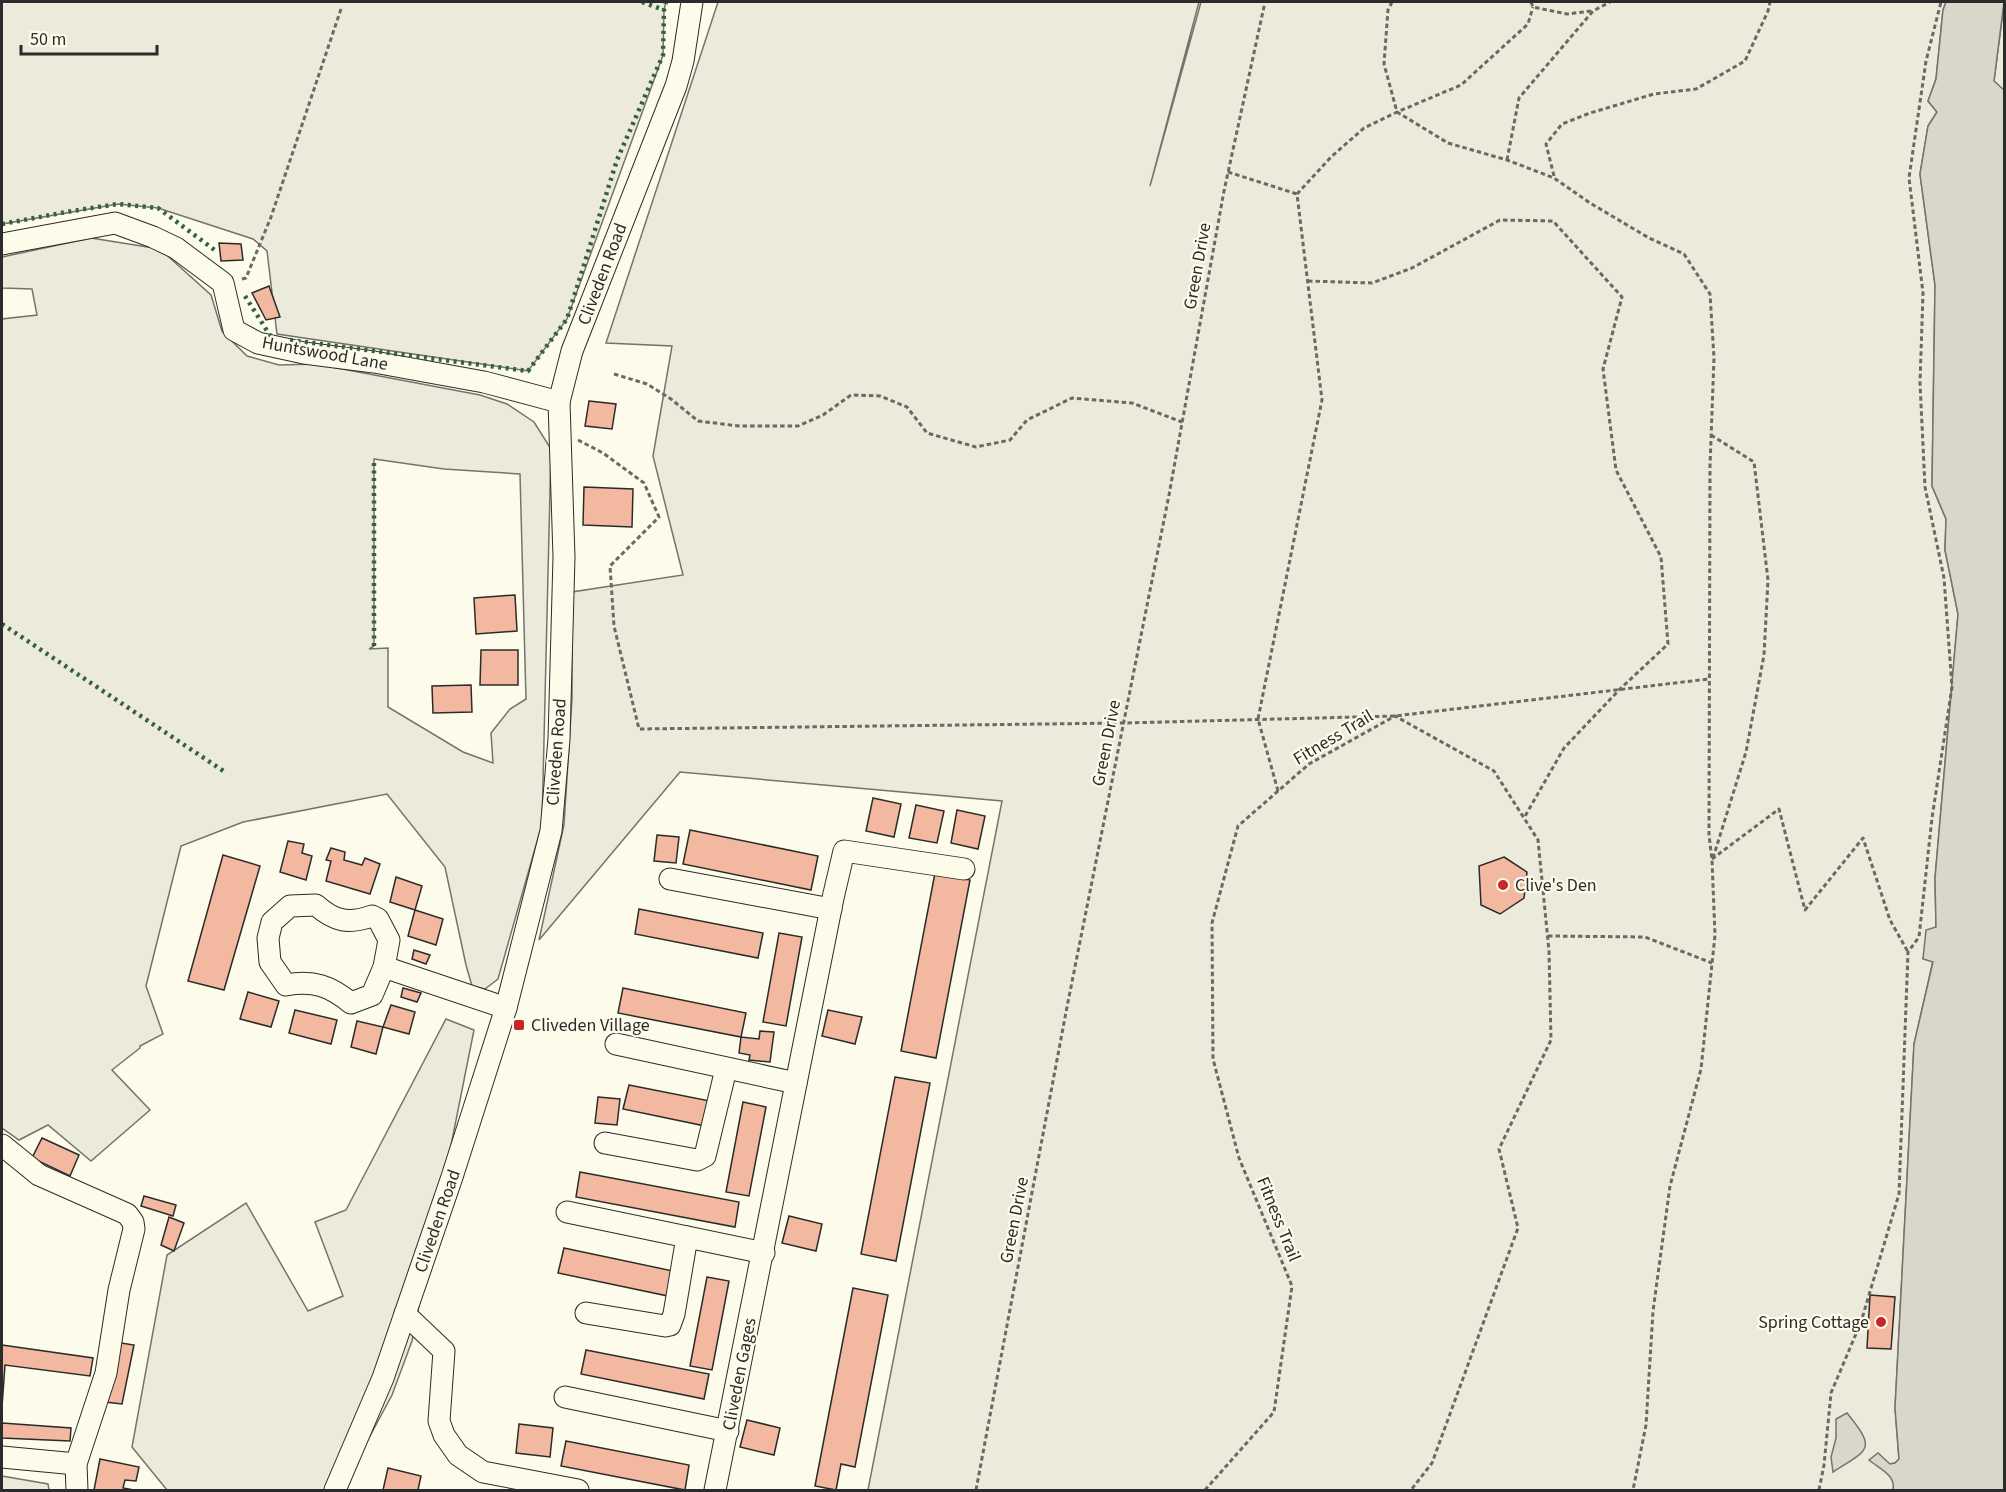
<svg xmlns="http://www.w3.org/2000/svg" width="2006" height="1492" font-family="'Source Sans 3',sans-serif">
<rect width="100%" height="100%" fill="#fdfbea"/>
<g fill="#ecebdb" stroke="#74746e" stroke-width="1.5" fill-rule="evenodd">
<path d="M2,2H666L664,10L663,55L567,319L528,371L277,334L267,251L253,239L158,208L118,204L2,224Z"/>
<path d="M718,2H1199L1150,186L1201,2H1946L1943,10L1936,79L1928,101L1937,112L1928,126L1920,174L1935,285L1932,486L1946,519L1945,550L1958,614L1935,878L1936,927L1923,958L1933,961L1914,1044L1895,1408L1899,1459L1895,1463L1889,1464L1894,1484L1893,1490H868L1002,801L680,772L539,940L564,825L572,698V592L683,575L653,456L672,346L606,343Z"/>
<path d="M2004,4V91L1994,81Z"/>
<path d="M91,238L160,249L211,295L222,331L247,356L279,365L316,364L480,395L507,404L534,422L551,449L542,824L498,979L485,989L472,986L466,965L445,867L387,794L243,822L181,846L146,986L163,1034L140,1046V1048L112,1070L150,1110L91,1161L48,1125L19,1140L2,1128V319L37,315L32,289L2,288V257ZM374,459L444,469L520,474L526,699L510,709L491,733L493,763L463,752L388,707V648L369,649L374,646Z"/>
<path d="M446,1019L474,1030L412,1341L392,1395L341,1490H167L132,1447L167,1255L246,1203L308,1311L343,1296L315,1222L346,1210Z"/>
<path d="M2,1476L48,1484L49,1490H2Z"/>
</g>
<g fill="#d8d7c9" stroke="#74746e" stroke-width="1.5">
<path d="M1946,2H2004L1994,81L2004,90V1490H1893C1896,1475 1880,1469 1869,1460L1878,1453L1890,1464L1895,1463L1899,1459L1895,1408L1914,1044L1933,962L1923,959L1926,930L1936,927L1935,878L1958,614L1945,550L1946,519L1932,486L1935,285L1920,174L1928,126L1937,112L1928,101L1936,79L1943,10Z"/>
<path d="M1847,1413C1877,1450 1869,1449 1833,1472L1831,1457L1836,1438V1419Z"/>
</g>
<g fill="#f2b8a0" stroke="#2b2b2b" stroke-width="1.5">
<path d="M219,243L241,244L243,260L221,261Z"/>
<path d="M269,286L280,317L266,320L252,293Z"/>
<path d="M589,401L616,404L612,429L585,426Z"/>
<path d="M584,487L633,489L632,527L583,525Z"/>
<path d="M515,595L517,631L476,634L474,598Z"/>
<path d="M481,650H518V685H480Z"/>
<path d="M471,685L472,712L433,713L432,686Z"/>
<path d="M873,798L901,804L894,837L866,831Z"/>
<path d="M916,805L944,811L937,843L909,838Z"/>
<path d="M957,810L985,816L978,849L951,843Z"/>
<path d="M690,830L818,856L811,890L683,864Z"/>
<path d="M657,835L679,837L676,863L654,861Z"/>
<path d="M288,841L304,844L302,853L312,856L306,880L280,872Z"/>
<path d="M331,848L345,852L344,860L362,865L365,858L380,864L370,894L326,881L331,861L326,860Z"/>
<path d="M223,855L260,866L224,990L188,981Z"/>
<path d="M1504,857L1527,872L1524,898L1500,914L1481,905L1479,866Z"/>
<path d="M935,873L970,880L936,1058L901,1051Z"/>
<path d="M396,877L422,886L415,910L390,902Z"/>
<path d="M639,909L763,933L758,958L635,934Z"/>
<path d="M415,910L443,919L436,945L408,936Z"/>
<path d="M779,933L802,937L786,1026L763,1022Z"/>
<path d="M414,950L430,955L426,964L412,959Z"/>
<path d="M403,988L421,993L417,1002L401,997Z"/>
<path d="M623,988L746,1013L741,1037L618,1013Z"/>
<path d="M248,992L279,1001L271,1027L240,1019Z"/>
<path d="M391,1005L415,1012L409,1034L383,1027Z"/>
<path d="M295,1010L337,1020L331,1044L289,1033Z"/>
<path d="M828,1010L862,1017L855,1044L822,1036Z"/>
<path d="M357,1021L383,1027L376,1054L351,1047Z"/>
<path d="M760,1031L774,1032L770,1062L749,1060L750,1055L739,1053L741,1037L759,1039Z"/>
<path d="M895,1077L930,1083L896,1261L861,1254Z"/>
<path d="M629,1085L715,1102L710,1127L623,1109Z"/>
<path d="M598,1097L620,1099L617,1125L595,1123Z"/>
<path d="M743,1102L766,1107L749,1196L726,1192Z"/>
<path d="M42,1138L79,1155L70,1176L32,1158Z"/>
<path d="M580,1172L739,1202L735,1227L576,1197Z"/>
<path d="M144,1196L176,1205L173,1216L141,1206Z"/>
<path d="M789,1216L822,1224L816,1251L782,1243Z"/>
<path d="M169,1217L184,1223L174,1251L161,1245Z"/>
<path d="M564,1248L673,1271L668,1296L558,1273Z"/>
<path d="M707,1277L729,1281L712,1370L690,1366Z"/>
<path d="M853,1288L888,1295L855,1467L841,1464L836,1490L815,1486Z"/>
<path d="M1870,1295L1895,1297L1891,1349L1867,1348Z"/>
<path d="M115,1342L134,1345L122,1404L105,1402Z"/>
<path d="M2,1345L93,1358L90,1376L5,1365L2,1407Z"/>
<path d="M586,1350L709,1374L704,1399L581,1374Z"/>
<path d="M747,1420L780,1428L774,1455L740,1447Z"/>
<path d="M2,1423L71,1428L70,1441L2,1438Z"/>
<path d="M519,1424L553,1428L550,1457L516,1453Z"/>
<path d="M566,1441L689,1465L685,1490L561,1466Z"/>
<path d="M100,1459L139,1467L136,1481L125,1480L123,1488L134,1490H94Z"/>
<path d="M388,1468L421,1476L418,1490H383Z"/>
</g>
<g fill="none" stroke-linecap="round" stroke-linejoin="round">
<defs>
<g id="minor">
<path d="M2,244L115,223L153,237L176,248L223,283L234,330L258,343L304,353L374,362L484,382L559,402"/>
<path d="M670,879L831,909"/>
<path d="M384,967L389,940L378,919L372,916C349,924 335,922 316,905L290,906L272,922L268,938L270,962L286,985C314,980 330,986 351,1003L372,995L384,967L506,1008"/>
<path d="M616,1044L796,1083"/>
<path d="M605,1143L697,1160L705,1156L726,1069"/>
<path d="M2,1145L39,1175L127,1214L133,1222L134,1229L119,1290L106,1373L76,1464L77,1490"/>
<path d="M567,1212L764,1253"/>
<path d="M586,1313L665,1326L670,1325L674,1314L687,1237"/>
<path d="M405,1314L444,1351L439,1421L444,1435L458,1455L483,1472L578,1490"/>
<path d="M565,1397L728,1431"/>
<path d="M2,1457L76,1464"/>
<path d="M335,1490L383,1378L452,1177L506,1008L551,831L559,739L564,557L559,402L572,351L676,86L683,61L692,2"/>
<path d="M715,1490L833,898L844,851L964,869"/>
</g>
</defs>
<use href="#minor" stroke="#2b2b2b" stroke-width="23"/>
<g stroke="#6a6964" stroke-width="3" stroke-dasharray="4.5 3" stroke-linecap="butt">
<path d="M1392,2L1388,10L1384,64L1397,112L1448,143L1507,160L1554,178L1590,203L1649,238L1684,254L1710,294L1714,358L1710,466L1709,835L1712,860L1715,935L1701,1069L1670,1186L1653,1311L1646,1425L1633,1490"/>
<path d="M1531,2L1533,7L1567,14L1591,11"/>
<path d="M1507,160L1519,98L1593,11L1610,2"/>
<path d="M1228,172L1297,194"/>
<path d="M1554,176L1546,144L1562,124L1590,113L1654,94L1696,89L1745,61L1768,11L1770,2"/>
<path d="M242,279L246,278L271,217L341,9"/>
<path d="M1308,281L1372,283L1412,268L1500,220L1553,221L1622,297L1603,369L1616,470L1661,557L1668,644L1620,689L1564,748L1524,818"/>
<path d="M614,374L647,384L671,399L698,421L739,426H798L823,415L851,395L880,396L907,407L927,433L976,447L1010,440L1027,420L1072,398L1132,403L1182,422"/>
<path d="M1711,435L1754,462L1768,580L1764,655L1746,752L1713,858"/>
<path d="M578,440L603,453L644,483L659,517L610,566L614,626L639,729L1124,723L1395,716L1709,679"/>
<path d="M1278,791L1258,719L1322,400L1297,194L1331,157L1364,128L1397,112L1461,85L1528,24L1533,7"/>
<path d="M1712,859L1779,809L1805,910L1863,838L1890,920L1908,952"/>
<path d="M1548,936L1645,937L1712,963"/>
<path d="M976,1490L1066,1012L1169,495L1224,191L1265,2"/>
<path d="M1205,1490L1274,1412L1292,1286L1239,1158L1213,1059L1212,923L1238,826L1309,764L1395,716L1494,771L1538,840L1549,951L1551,1040L1499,1149L1518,1228L1432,1463L1411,1490"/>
<path d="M1819,1490L1824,1465L1831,1393L1861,1322L1899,1194L1908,952L1919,937L1932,818L1952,687L1944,578L1925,487L1920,383L1923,293L1909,178L1926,61L1941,2"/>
</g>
<use href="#minor" stroke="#fdfbea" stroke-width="21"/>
<g stroke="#34623c" stroke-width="4.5" stroke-dasharray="3 4.5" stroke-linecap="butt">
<path d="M642,2L664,10"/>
<path d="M2,224L72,211L118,204L158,208L216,251"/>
<path d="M245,296L271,337L273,338"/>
<path d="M290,340L528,371L567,319L617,160L663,55L664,10L666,2"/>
<path d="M2,624L225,772"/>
<path d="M374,646V459"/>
</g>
</g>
<g fill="#c62828" stroke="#fdfbea" stroke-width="2">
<circle cx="1503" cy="885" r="6"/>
<rect x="513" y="1019" width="12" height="12" rx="3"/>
<circle cx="1881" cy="1322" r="6"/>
</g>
<g text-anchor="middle" stroke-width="4.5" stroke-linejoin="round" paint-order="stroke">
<g font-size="18" fill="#2b2b2b" stroke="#fdfbea">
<text transform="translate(1197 266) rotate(-80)" y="6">Green Drive</text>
<text transform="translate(602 274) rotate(-69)" y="6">Cliveden Road</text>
<text transform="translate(325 353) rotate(10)" y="6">Huntswood Lane</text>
<text transform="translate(1333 737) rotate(-31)" y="6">Fitness Trail</text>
<text transform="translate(1106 743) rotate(-79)" y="6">Green Drive</text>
<text transform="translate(556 752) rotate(-86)" y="6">Cliveden Road</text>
<text transform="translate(1279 1219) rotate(68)" y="6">Fitness Trail</text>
<text transform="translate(1014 1220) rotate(-79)" y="6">Green Drive</text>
<text transform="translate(437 1221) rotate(-71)" y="6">Cliveden Road</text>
<text transform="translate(739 1374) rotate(-79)" y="6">Cliveden Gages</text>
</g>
<g font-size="18" fill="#2b2b2b" stroke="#fdfbea" text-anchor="start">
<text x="1515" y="891">Clive's Den</text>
<text x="531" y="1031">Cliveden Village</text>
<text x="1869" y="1328" text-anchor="end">Spring Cottage</text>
</g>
</g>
<rect width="2006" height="1492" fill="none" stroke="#2b2b2b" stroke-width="6"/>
<path d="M21 45v9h136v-9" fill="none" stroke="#2b2b2b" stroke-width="3"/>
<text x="30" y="45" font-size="18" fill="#2b2b2b" stroke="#fdfbea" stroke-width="4.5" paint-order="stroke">50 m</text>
</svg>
